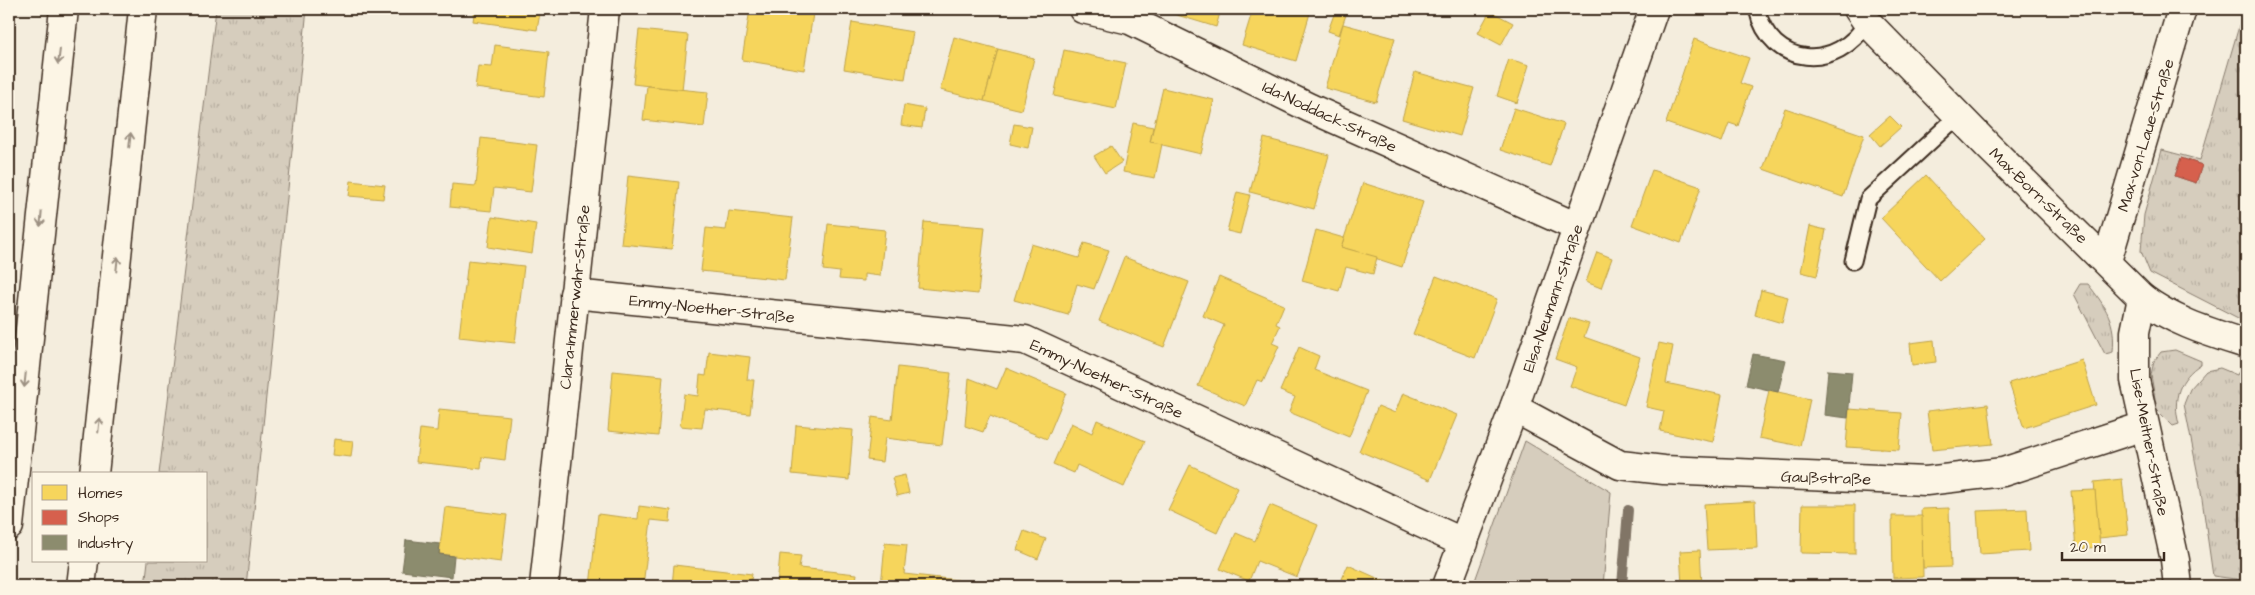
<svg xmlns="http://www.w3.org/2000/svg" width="2255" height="595" font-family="'Architects Daughter',sans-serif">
<defs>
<pattern id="grass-tufts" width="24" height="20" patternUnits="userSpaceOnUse" patternTransform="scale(1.25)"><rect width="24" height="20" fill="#d6cdbd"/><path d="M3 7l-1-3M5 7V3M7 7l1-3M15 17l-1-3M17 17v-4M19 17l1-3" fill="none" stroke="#b9b0a2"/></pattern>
</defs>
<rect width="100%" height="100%" fill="#f4eddd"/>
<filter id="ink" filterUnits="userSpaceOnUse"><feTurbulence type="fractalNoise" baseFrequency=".02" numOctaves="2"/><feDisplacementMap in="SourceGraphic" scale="10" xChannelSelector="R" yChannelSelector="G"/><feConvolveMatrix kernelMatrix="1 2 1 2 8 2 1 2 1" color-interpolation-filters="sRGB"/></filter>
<g filter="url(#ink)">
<g fill="url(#grass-tufts)" stroke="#887c6e" fill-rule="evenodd">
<path d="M216,9H307L246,586H145L148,561H206V474H159Z"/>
<path d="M2244,9H2246V278L2243,317L2240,319L2150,273L2141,251L2144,215L2162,150L2200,160ZM2181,158L2202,165L2196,183L2175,176Z"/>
<path d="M2080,284H2088C2106,307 2116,322 2113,352L2105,354L2074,294Z"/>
<path d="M2175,350L2201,361V364C2179,378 2172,399 2179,424L2173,426L2157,410L2151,375L2154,361L2161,352Z"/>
<path d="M2220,368L2237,375L2240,369L2246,371V531L2242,580L2213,576L2200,485L2184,404L2190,389L2206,371Z"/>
</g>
<path fill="#d6cdbd" stroke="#887c6e" d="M1525,441L1611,492L1603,586H1473Z"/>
<g fill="#f6d55c" stroke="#bea249">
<path d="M475,9H551L550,14L540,13L537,30L473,21Z"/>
<path d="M750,9H782L813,14L804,70L742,60Z"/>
<path d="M1154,9H1179L1177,15Z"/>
<path d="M1179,9H1221L1216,27L1177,15Z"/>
<path d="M1253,9H1296L1310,13L1296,61L1242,45Z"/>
<path d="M1336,9H1348L1339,35L1328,31Z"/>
<path d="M1490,11L1513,23L1501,45L1478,33Z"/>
<path d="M852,22L913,32L905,79L844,69Z"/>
<path d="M1343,24L1395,38L1376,102L1325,88Z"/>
<path d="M639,30L688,35L682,90L633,84Z"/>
<path d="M954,37L998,49L984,101L940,90Z"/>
<path d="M1694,39L1749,58L1740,83L1751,87L1738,126L1729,123L1722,142L1666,123Z"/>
<path d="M495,45L549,52L544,97L475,88L478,66L492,67Z"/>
<path d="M998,49L1034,58L1022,110L984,101Z"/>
<path d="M1064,50L1126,63L1116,109L1054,96Z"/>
<path d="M1509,59L1529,65L1517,103L1497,96Z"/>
<path d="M1415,72L1474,88L1460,136L1402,119Z"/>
<path d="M647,86L708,92L704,127L643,120Z"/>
<path d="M1163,88L1214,100L1201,154L1150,142Z"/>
<path d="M904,105L925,109L922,128L901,125Z"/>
<path d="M1514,108L1564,124L1550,166L1500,150Z"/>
<path d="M1785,108L1864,135L1843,197L1763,169Z"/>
<path d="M1890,116L1901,127L1880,146L1870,134Z"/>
<path d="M1133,123L1153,127L1150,142L1162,144L1155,178L1123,172Z"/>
<path d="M1014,124L1032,127L1028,148L1010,144Z"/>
<path d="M481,138L537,145L531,192L494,188L491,211L450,207L452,184L476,186Z"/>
<path d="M1264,138L1329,155L1314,209L1250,192Z"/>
<path d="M1111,146L1122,162L1105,173L1094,156Z"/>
<path d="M1652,170L1701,187L1681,243L1632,225Z"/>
<path d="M1926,175L1985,239L1940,281L1881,218Z"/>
<path d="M628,176L679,182L672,249L621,244Z"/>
<path d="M351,181L385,185L383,199L349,196Z"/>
<path d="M1363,183L1423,202L1402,267L1341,247Z"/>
<path d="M1237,192L1250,195L1240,234L1227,231Z"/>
<path d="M729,211L793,218L785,280L701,271L706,228L726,230Z"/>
<path d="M492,217L536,224L532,254L488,247Z"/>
<path d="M924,222L985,227L978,294L918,288Z"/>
<path d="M828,224L885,230L880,276L864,274V281L839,279L840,272L823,270Z"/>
<path d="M1810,226L1826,230L1817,276L1801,272Z"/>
<path d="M1316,230L1344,238L1341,247L1377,257L1373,274L1346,267L1339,291L1302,281Z"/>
<path d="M1084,243L1109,250L1094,289L1077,284L1068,315L1014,300L1031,244L1079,258Z"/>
<path d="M1597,252L1612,258L1601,288L1586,282Z"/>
<path d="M1124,257L1189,282L1164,347L1099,321Z"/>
<path d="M468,260L524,266L515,343L459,337Z"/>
<path d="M1436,276L1497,299L1475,358L1413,334Z"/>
<path d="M1219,277L1284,305L1276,324L1280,326L1272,343L1279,346L1263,382L1257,380L1245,406L1198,386L1224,325L1203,316Z"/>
<path d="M1761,290L1788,297L1782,323L1755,315Z"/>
<path d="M1569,318L1589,324L1584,337L1640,357L1624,405L1570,386L1577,367L1555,359Z"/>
<path d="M1934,340L1936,362L1912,365L1910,343Z"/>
<path d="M1659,343L1673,346L1666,383L1722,395L1713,442L1660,431L1664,411L1646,407Z"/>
<path d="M1299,347L1319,356L1314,370L1367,391L1349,437L1289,412L1295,397L1280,391Z"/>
<path d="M709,352L750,357L747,380H754L750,414L705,409L702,428L680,426L684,394L698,396L700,375L706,376Z"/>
<path d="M2082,360L2096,405L2024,428L2009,383Z"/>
<path d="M898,367L951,373L942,445L885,438L882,462L867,460L872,417L892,420Z"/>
<path d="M1006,368L1066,393L1047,439L990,416L983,432L965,426L969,378L997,389Z"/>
<path d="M613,371L663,376L658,436L608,431Z"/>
<path d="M1769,390L1810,399L1800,446L1759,438Z"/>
<path d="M1403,393L1457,415L1430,480L1359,451L1378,406L1395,413Z"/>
<path d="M1988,404L1993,444L1932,450L1927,411Z"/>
<path d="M439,409L510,416L505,460L482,457L481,469L416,462L420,429L437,431Z"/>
<path d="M1849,409L1902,413L1899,450L1846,447Z"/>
<path d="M1097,420L1145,441L1124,487L1077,465L1074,473L1053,464L1071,423L1092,433Z"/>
<path d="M796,425L853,430L849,480L792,474Z"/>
<path d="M334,439L353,441L351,457L332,455Z"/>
<path d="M1190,465L1238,488L1217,533L1168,510Z"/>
<path d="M905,475L909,493L897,496L892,478Z"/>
<path d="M2122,479L2128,535L2099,538L2094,482Z"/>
<path d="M2095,490L2100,547L2076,549L2071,491Z"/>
<path d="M1755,501L1757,548L1707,550L1704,504Z"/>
<path d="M1270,505L1318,525L1297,577L1257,561L1249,581L1220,569L1236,533L1255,541Z"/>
<path d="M1802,505H1855V554L1801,553Z"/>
<path d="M639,506L671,510L670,522L651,520L643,586H590L598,514L638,519Z"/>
<path d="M445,507L507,515L501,562L439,554Z"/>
<path d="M1949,508L1951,567L1923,568L1921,509Z"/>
<path d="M2027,509L2029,551L1980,554L1977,511Z"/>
<path d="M1892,516H1922L1923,577L1893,578Z"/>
<path d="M1024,531L1046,539L1038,559L1017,550Z"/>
<path d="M885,543L907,545L904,574L958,580L957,586H881Z"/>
<path d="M1700,550L1702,586H1682L1680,551Z"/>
<path d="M780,554L801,556L799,568L857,574L855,586H777Z"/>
<path d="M674,565L752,574L750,586H672Z"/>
<path d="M1348,565L1395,586H1339Z"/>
</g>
<path fill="#d6604d" stroke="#a8503f" d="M2181,158L2202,165L2196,183L2175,176Z"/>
<g fill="#8c8c6e" stroke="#746f56">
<path d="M1753,354L1786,360L1778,392L1746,385Z"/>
<path d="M1828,370L1852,372L1848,418L1824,415Z"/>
<path d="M2246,531V580H2242Z"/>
<path d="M406,540L440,544L439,554L454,556L452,577L402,571Z"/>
</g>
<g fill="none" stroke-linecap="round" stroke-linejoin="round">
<path stroke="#817466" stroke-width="10" d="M1622,586L1628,510"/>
<defs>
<g id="service">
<path d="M1757,9C1770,68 1838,72 1867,22"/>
<path d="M1853,261L1868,199L1958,116"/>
</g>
<g id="minor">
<path d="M1083,9L1130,20L1310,108L1577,227"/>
<path d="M1858,9L1867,22L1989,147L2142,298C2174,322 2209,332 2246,344"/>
<path d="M2107,261L2182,9"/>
<path d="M574,294L1025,340L1464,543"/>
<path d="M2142,298L2135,332V380L2175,560L2178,586"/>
<path d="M1514,408L1620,465L1664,470L1926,481L2003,472L2144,426"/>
<path d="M544,586L605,9"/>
<path d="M1447,586L1514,408L1654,9"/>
</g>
<g id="motorway">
<path d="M94,474L143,9"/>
<path d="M9,526L64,9"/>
<path d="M81,586L84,561"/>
</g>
</defs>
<use href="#service" stroke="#3b2a1e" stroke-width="19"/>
<use href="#minor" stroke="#3b2a1e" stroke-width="31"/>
<use href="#motorway" stroke="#3b2a1e" stroke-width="31"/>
<use href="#service" stroke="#fcf5e5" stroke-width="15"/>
<use href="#minor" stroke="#fcf5e5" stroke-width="28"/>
<use href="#motorway" stroke="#fcf5e5" stroke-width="28"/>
</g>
<defs><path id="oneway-shaft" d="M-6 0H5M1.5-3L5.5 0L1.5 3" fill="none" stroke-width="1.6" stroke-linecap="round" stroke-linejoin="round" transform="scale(1.25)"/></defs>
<g stroke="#9c9082">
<use href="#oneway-shaft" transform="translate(59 57) rotate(97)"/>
<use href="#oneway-shaft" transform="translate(130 140) rotate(-84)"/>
<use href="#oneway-shaft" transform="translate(41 219) rotate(95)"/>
<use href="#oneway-shaft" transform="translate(117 264) rotate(-84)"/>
<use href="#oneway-shaft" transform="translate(25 380) rotate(96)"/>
<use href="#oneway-shaft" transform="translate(99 425) rotate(-84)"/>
</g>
</g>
<g text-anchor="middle" stroke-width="5" stroke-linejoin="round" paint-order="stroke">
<g font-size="16" fill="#3b2a1e" stroke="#fcf5e5">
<text transform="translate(1330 116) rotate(25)" y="6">Ida-Noddack-Straße</text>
<text transform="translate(2145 135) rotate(-73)" y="6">Max-von-Laue-Straße</text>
<text transform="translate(2039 195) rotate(44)" y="6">Max-Born-Straße</text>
<text transform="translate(574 297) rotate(-84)" y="6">Clara-Immerwahr-Straße</text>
<text transform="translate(1552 298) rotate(-71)" y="6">Elsa-Neumann-Straße</text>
<text transform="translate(712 308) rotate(6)" y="6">Emmy-Noether-Straße</text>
<text transform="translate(1107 378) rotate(25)" y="6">Emmy-Noether-Straße</text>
<text transform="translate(2150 442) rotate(79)" y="6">Lise-Meitner-Straße</text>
<text transform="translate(1826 477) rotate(2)" y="6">Gaußstraße</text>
</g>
</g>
<rect width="2255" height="595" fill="none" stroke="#fcf5e5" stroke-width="30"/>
<rect x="15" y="15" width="2225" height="565" fill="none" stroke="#3b2a1e" stroke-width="2" filter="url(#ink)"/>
<rect x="32" y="472" width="175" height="90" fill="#fcf5e5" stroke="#afa495"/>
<rect x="42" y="485" width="25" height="15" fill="#f6d55c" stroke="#afa495"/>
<text x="78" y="498" font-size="15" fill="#3b2a1e">Homes</text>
<rect x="42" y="510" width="25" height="15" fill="#d6604d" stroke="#afa495"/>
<text x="78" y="522" font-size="15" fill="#3b2a1e">Shops</text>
<rect x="42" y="535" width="25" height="15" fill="#8c8c6e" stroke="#afa495"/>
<text x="78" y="548" font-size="15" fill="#3b2a1e">Industry</text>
<path d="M2062 552v8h102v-8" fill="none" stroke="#3b2a1e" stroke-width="2.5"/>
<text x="2070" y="552" font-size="15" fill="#3b2a1e" stroke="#fcf5e5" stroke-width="4" paint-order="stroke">20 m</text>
</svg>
